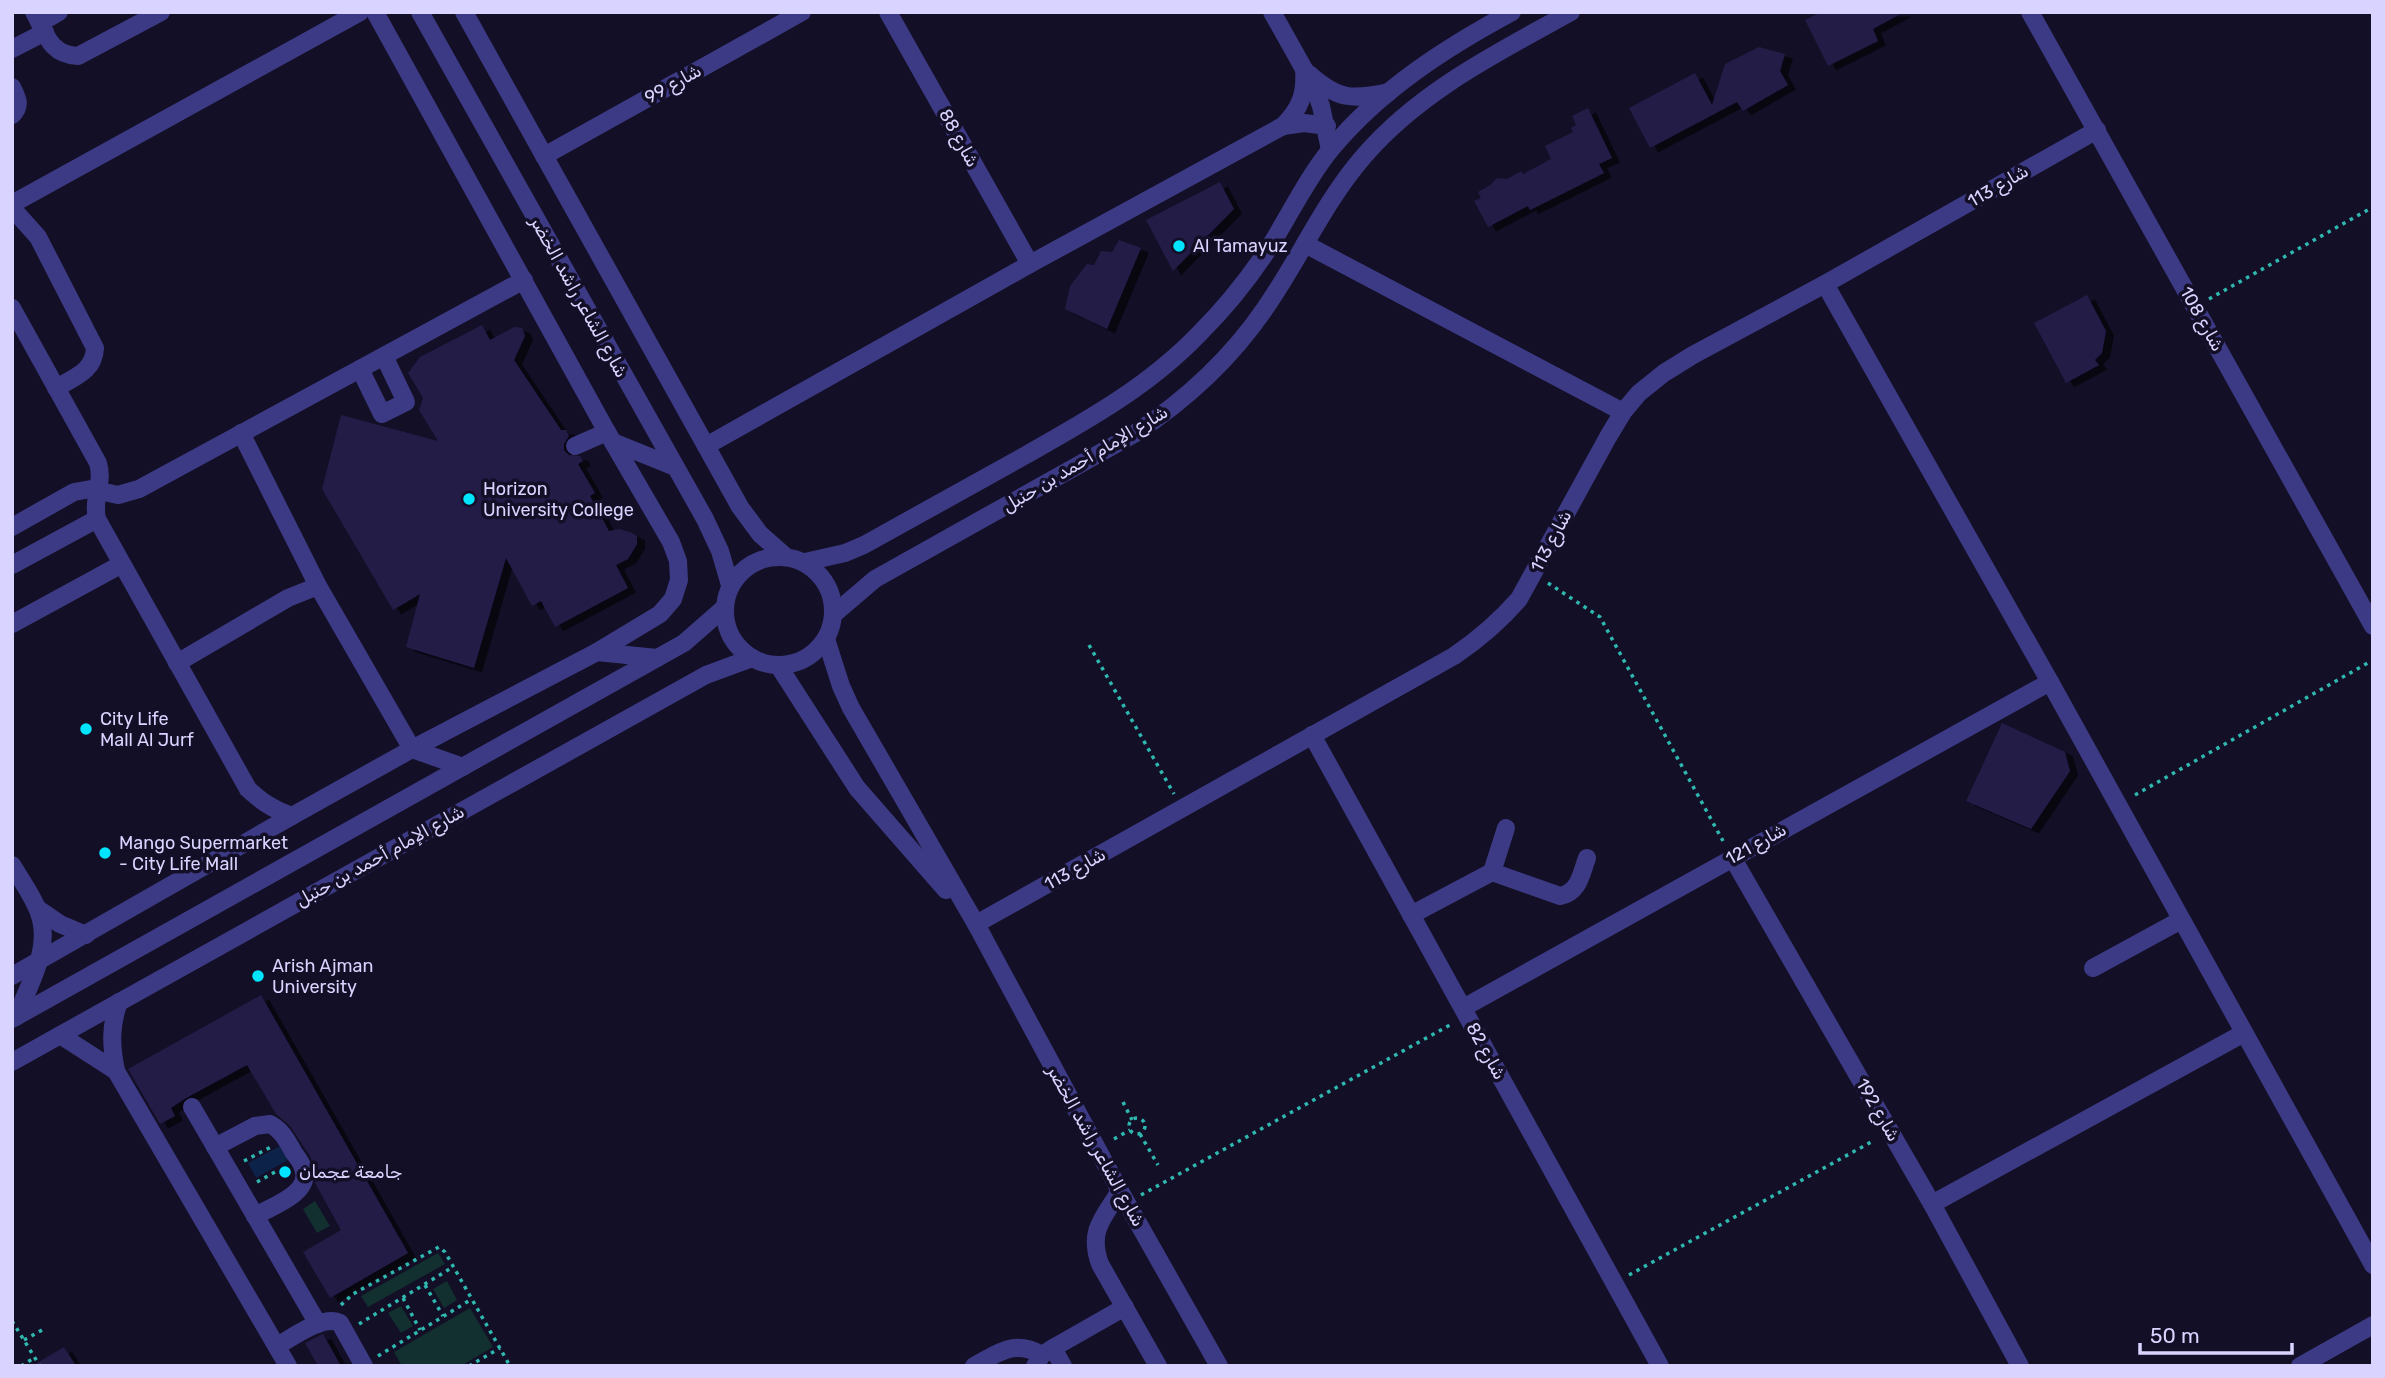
<svg xmlns="http://www.w3.org/2000/svg" width="2385" height="1378" font-family="Rubik,'Noto Naskh Arabic',sans-serif">
<defs>
<filter id="shadow"><feDropShadow dx="8" dy="4.5" stdDeviation="0" flood-color="#0009"/></filter>
</defs>
<rect width="100%" height="100%" fill="#130f26"/>
<g fill="#12302f">
<path d="M315,1201L330,1226L317,1233L303,1209Z"/>
<path d="M438,1253L445,1264L368,1307L361,1296Z"/>
<path d="M447,1281L457,1300L444,1308L433,1289Z"/>
<path d="M401,1306L413,1326L401,1333L388,1313Z"/>
<path d="M470,1308L493,1347L461,1366H402L394,1352Z"/>
</g>
<path fill="#0c2248" d="M280,1146L288,1160L256,1178L248,1163Z"/>
<g fill="#241b47" filter="url(#shadow)">
<path d="M1821,12H1904L1873,29L1878,41L1828,66L1805,20Z"/>
<path d="M1759,47L1785,54L1780,71L1788,85L1743,111L1737,102L1650,148L1629,108L1695,73L1712,105L1725,64Z"/>
<path d="M1588,108L1612,158L1599,164L1604,173L1530,210L1528,206L1488,227L1474,201L1481,198L1478,192L1489,186L1497,178L1507,179L1521,171L1523,174L1551,159L1545,146L1573,132L1571,128L1576,125L1572,116Z"/>
<path d="M1220,182L1234,209L1173,271L1146,220Z"/>
<path d="M1119,240L1141,248L1107,329L1065,309L1070,286L1087,264L1094,265L1101,251L1112,252Z"/>
<path d="M2087,295L2106,331L2102,353L2095,360L2099,365L2066,383L2034,323Z"/>
<path d="M482,325L490,340L514,327L522,328L525,336L514,360L561,430H566L569,436L564,444V450L569,455L580,456L583,461L578,464L595,493L590,496L609,531L619,529L630,532L637,536V544L628,559L616,565L628,588L555,627L541,601L532,606L506,558L474,668L406,647L420,594L393,610L322,489L341,415L438,441L419,410L423,398L408,373L420,357Z"/>
<path d="M2002,723L2065,752L2070,771L2031,829L1966,801Z"/>
<path d="M261,995L408,1253L330,1298L303,1252L341,1230L315,1183V1170L310,1156L290,1126L276,1114L247,1065L186,1098L171,1108L175,1116L160,1124L128,1069Z"/>
<path d="M323,1334L341,1366H318L305,1343Z"/>
<path d="M64,1347L76,1366H32Z"/>
</g>
<g fill="none" stroke-linecap="round" stroke-linejoin="round">
<g stroke="#2fb8b0" stroke-width="3.5" stroke-dasharray="3.5 5" stroke-linecap="butt">
<path d="M2209,299L2373,207"/>
<path d="M1548,583L1600,617L1723,841"/>
<path d="M1089,645L1174,794"/>
<path d="M2135,795L2373,660"/>
<path d="M1123,1102L1132,1120"/>
<circle cx="1137" cy="1126" r="8"/>
<path d="M1140,1134L1158,1165"/>
<path d="M1114,1139L1130,1130"/>
<path d="M244,1161L271,1147"/>
<path d="M257,1182L284,1167"/>
<path d="M1141,1195L1450,1025"/>
<path d="M1629,1275L1873,1141"/>
<path d="M425,1285L443,1316"/>
<path d="M403,1298L420,1330"/>
<path d="M341,1305L353,1294L439,1247L445,1252L510,1366"/>
<path d="M12,1321L40,1366"/>
<path d="M359,1324L453,1267"/>
<path d="M24,1340L44,1329"/>
<path d="M378,1356L472,1299"/>
<path d="M21,1366L34,1358"/>
<path d="M469,1366L500,1348"/>
</g>
<g stroke="#3d3a85" stroke-width="18">
<path d="M34,12C46,34 50,55 78,56L161,12"/>
<path d="M420,12L705,519L720,551L730,585"/>
<path d="M464,12L740,507L760,534L785,556"/>
<path d="M888,12L1030,264"/>
<path d="M1272,12L1314,87L1321,106L1330,150"/>
<path d="M2030,12L2373,626"/>
<path d="M40,23L59,12"/>
<path d="M12,49L45,32"/>
<path d="M1309,74C1338,100 1352,100 1389,92"/>
<path d="M12,87C17,97 22,106 12,115"/>
<path d="M1283,126L1304,123L1327,126"/>
<path d="M544,156L802,12"/>
<path d="M12,204L360,12"/>
<path d="M12,208L38,237L95,348C94,371 75,377 56,388"/>
<path d="M1305,244L1623,412"/>
<path d="M1825,284L2050,682L2373,1265"/>
<path d="M12,308L98,463C104,483 92,499 97,519L248,789C262,802 274,810 292,816"/>
<path d="M360,369L382,414L406,402L384,356"/>
<path d="M241,433L318,586L412,749L463,767"/>
<path d="M613,442L675,467"/>
<path d="M575,446L607,432"/>
<path d="M706,446L1030,264L1283,126C1300,109 1306,94 1304,69"/>
<path d="M12,527L74,492L91,489L118,495L139,489L524,280"/>
<circle cx="779" cy="611" r="54"/>
<path d="M805,562L845,553L864,545C918,515 972,485 1026,455C1088,420 1149,386 1199,334C1226,307 1251,276 1272,243C1291,212 1308,177 1331,149C1380,90 1445,48 1512,12"/>
<path d="M12,565L97,519"/>
<path d="M834,614L875,579L1134,434C1186,400 1230,360 1266,307C1300,258 1324,202 1364,156C1420,91 1497,53 1571,12"/>
<path d="M12,624L122,564"/>
<path d="M826,639L841,686L851,708L976,924L1120,1191L1219,1366"/>
<path d="M597,652L657,658"/>
<path d="M177,663L288,598L318,586"/>
<path d="M778,665L857,788L946,890"/>
<path d="M1312,735L1660,1366"/>
<path d="M1732,857L1932,1204L2020,1366"/>
<path d="M12,865C21,880 33,896 39,913C52,948 29,985 16,1017"/>
<path d="M1492,872L1560,896C1579,893 1581,874 1587,858"/>
<path d="M38,909L60,924L86,935"/>
<path d="M1411,915L1492,872L1506,828"/>
<path d="M976,924L1454,656C1479,639 1499,622 1519,599L1608,437L1623,412L1639,393L1664,373L1693,355L1825,284L2097,130"/>
<path d="M2093,968L2181,920"/>
<path d="M12,976L292,816L412,749L597,652L660,614L673,599L679,580L678,561L671,542L607,432L375,12"/>
<path d="M119,1002C110,1026 111,1046 116,1071L288,1366"/>
<path d="M1463,1008L2050,682"/>
<path d="M12,1019L684,643L724,608"/>
<path d="M60,1035L116,1071"/>
<path d="M12,1062L706,675L752,658"/>
<path d="M192,1107L318,1324"/>
<path d="M215,1147L255,1126L270,1124C282,1130 287,1141 294,1153C298,1158 303,1165 304,1172C309,1194 271,1207 255,1216"/>
<path d="M1120,1191C1103,1218 1088,1231 1100,1264L1158,1366"/>
<path d="M1932,1204L2244,1033"/>
<path d="M277,1346C292,1338 323,1314 340,1323L364,1366"/>
<path d="M1053,1348L1063,1366"/>
<path d="M974,1366C999,1353 1014,1339 1042,1355"/>
<path d="M1035,1366L1042,1355L1053,1348L1125,1307"/>
<path d="M2300,1366L2373,1325"/>
</g>
</g>
<g fill="#00e5ff" stroke="#130f26" stroke-width="2.5">
<circle cx="1179" cy="246" r="7"/>
<circle cx="469" cy="499" r="7"/>
<circle cx="86" cy="729" r="7"/>
<circle cx="105" cy="853" r="7"/>
<circle cx="258" cy="976" r="7"/>
<circle cx="285" cy="1172" r="7"/>
</g>
<g text-anchor="middle" stroke-width="7" stroke-linejoin="round" paint-order="stroke">
<g font-size="18" fill="#d9d4ff" stroke="#130f26">
<text transform="translate(673 84) rotate(-29)" y="6">شارع 99</text>
<text transform="translate(959 138) rotate(61)" y="6">شارع 88</text>
<text transform="translate(1998 186) rotate(-30)" y="6">شارع 113</text>
<text transform="translate(579 297) rotate(61)" y="6">شارع الشاعر راشد الخضر</text>
<text transform="translate(2202 319) rotate(61)" y="6">شارع 108</text>
<text transform="translate(1085 459) rotate(-31)" y="6">شارع الإمام أحمد بن حنبل</text>
<text transform="translate(1551 541) rotate(-62)" y="6">شارع 113</text>
<text transform="translate(1756 844) rotate(-29)" y="6">شارع 121</text>
<text transform="translate(380 856) rotate(-29)" y="6">شارع الإمام أحمد بن حنبل</text>
<text transform="translate(1075 869) rotate(-29)" y="6">شارع 113</text>
<text transform="translate(1486 1051) rotate(61)" y="6">شارع 82</text>
<text transform="translate(1878 1110) rotate(60)" y="6">شارع 192</text>
<text transform="translate(1096 1146) rotate(61)" y="6">شارع الشاعر راشد الخضر</text>
</g>
<g font-size="18" fill="#d9d4ff" stroke="#130f26" text-anchor="start">
<text x="1193" y="252">Al Tamayuz</text>
<text x="483" y="495">Horizon<tspan x="483" dy="21">University College</tspan></text>
<text x="100" y="725">City Life<tspan x="100" dy="21">Mall Al Jurf</tspan></text>
<text x="119" y="849">Mango Supermarket<tspan x="119" dy="21">- City Life Mall</tspan></text>
<text x="272" y="972">Arish Ajman<tspan x="272" dy="21">University</tspan></text>
<text x="299" y="1178">جامعة عجمان</text>
</g>
</g>
<rect width="2385" height="1378" fill="none" stroke="#d9d4ff" stroke-width="28"/>
<path d="M2140 1343v10h152v-10" fill="none" stroke="#d9d4ff" stroke-width="3.5"/>
<text x="2150" y="1343" font-size="21" fill="#d9d4ff" stroke="#130f26" stroke-width="5" paint-order="stroke">50 m</text>
</svg>
